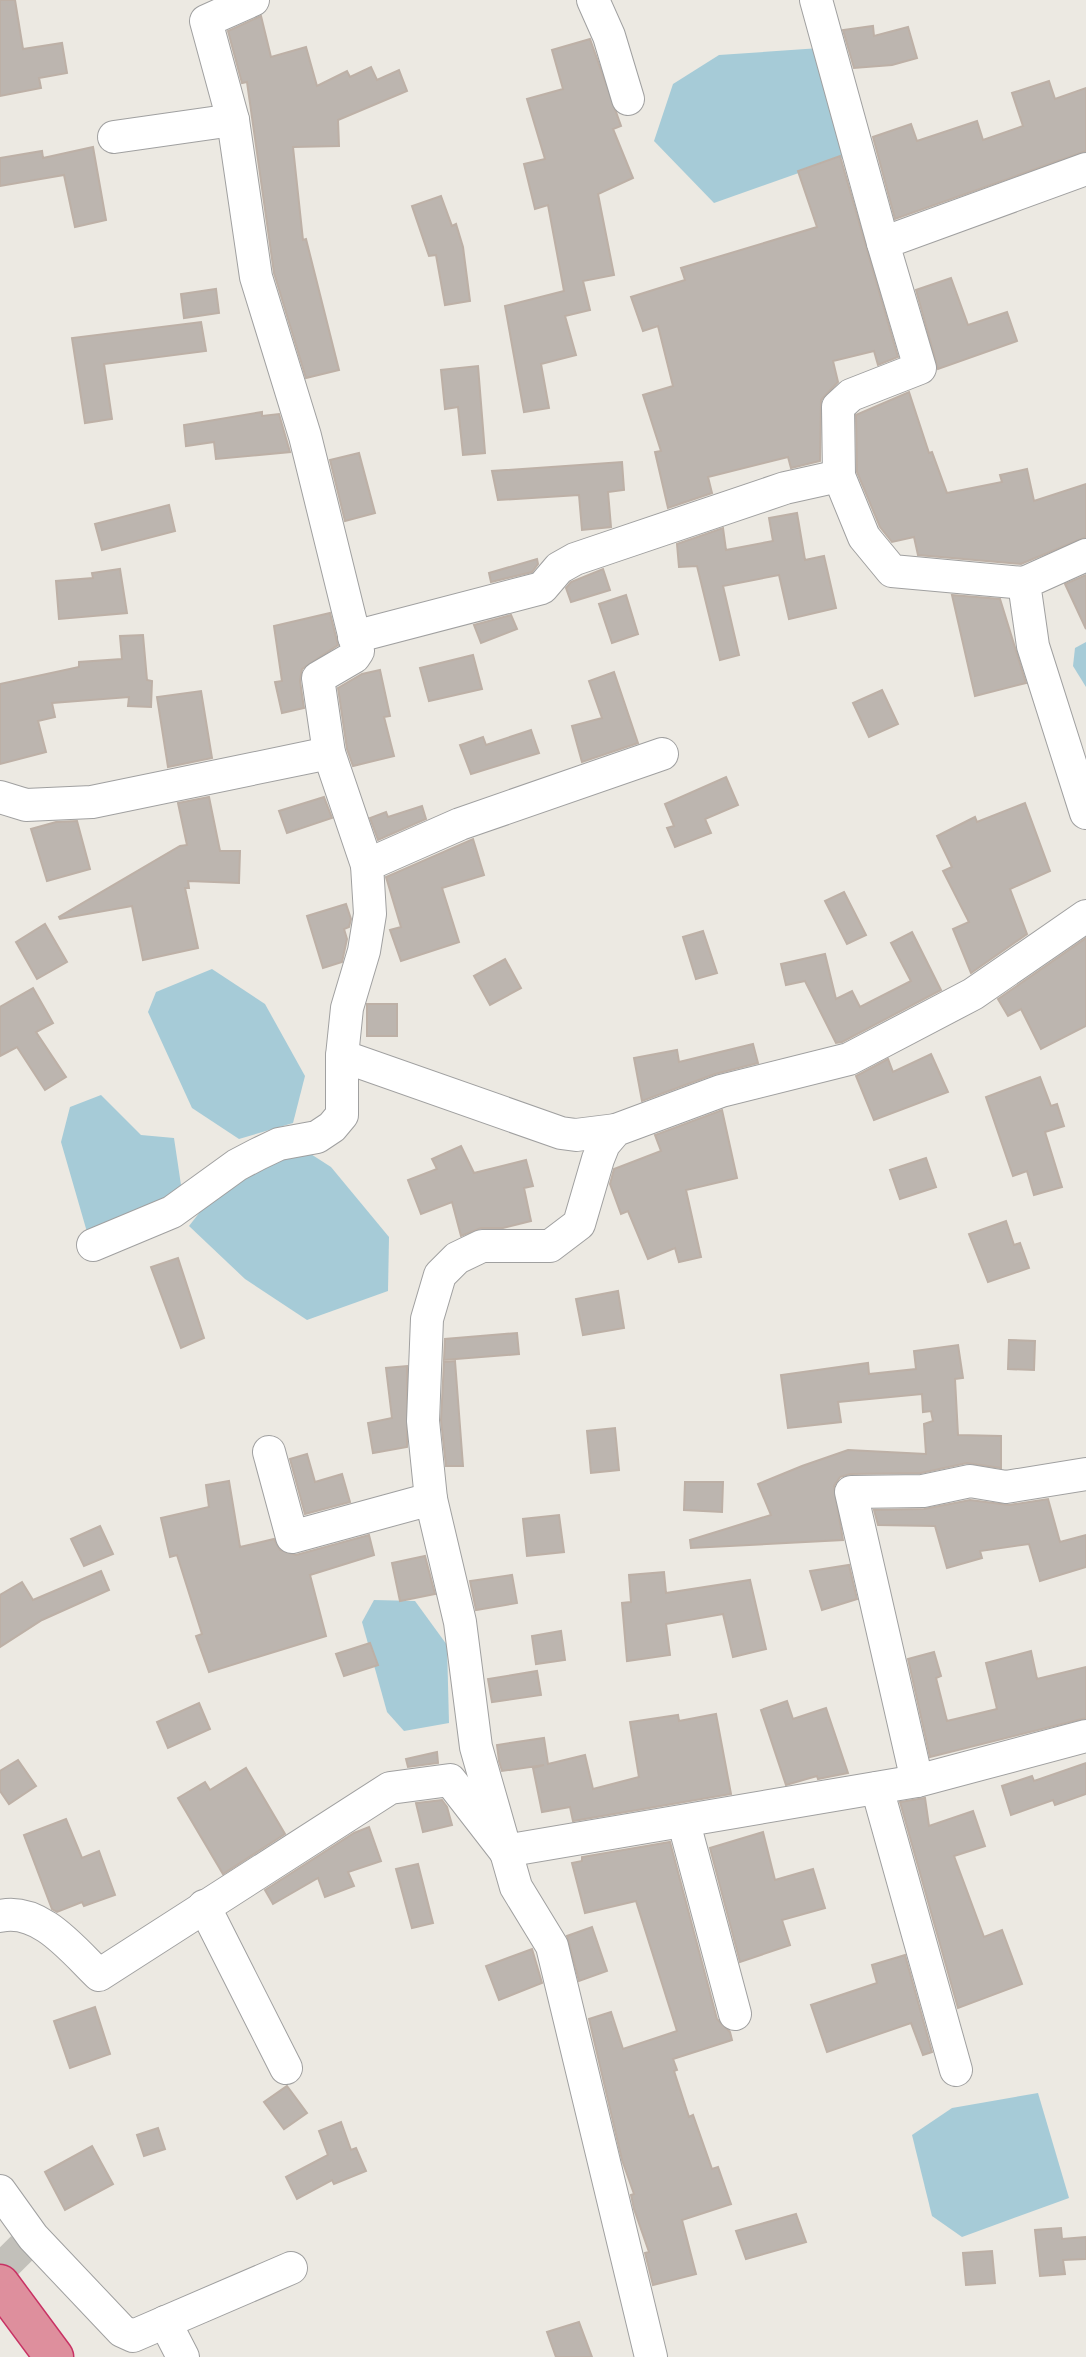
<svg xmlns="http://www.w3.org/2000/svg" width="1086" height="2357" font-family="Rubik,sans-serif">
<rect width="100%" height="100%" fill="#ece9e2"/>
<g fill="#a6cbd7">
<path d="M820,48L844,157L714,203L654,141L673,84L719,55Z"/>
<path d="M1086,642V687L1073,666L1075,648Z"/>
<path d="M212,969L265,1004L305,1076L293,1123L239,1139L192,1108L148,1012L156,992Z"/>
<path d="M101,1095L141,1135L174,1138L181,1185L168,1210L87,1232L61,1142L70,1107Z"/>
<path d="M303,1149L331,1167L389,1237L388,1291L307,1320L245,1279L189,1226L229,1175Z"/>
<path d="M374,1600L415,1601L447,1645L449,1723L404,1731L387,1712L362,1622Z"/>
<path d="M1038,2093L1069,2198L962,2237L932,2216L912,2135L952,2108Z"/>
</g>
<g fill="#bcb5af" stroke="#bdb0a6" stroke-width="2">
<path d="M0,0H15L23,49L62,43L67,73L39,78L41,88L0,96Z"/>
<path d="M261,16L271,57L306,47L317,86L347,71L350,77L371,67L377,80L399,70L407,91L338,120L339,146L293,147L303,240L306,239L339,370L306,378L274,273L247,82L242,83L228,31Z"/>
<path d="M873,26L874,36L908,27L917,58L892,65L854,68L843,30Z"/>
<path d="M590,39L621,126L613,129L633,178L598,194L614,275L583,281L590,310L565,316L576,355L541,364L549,408L524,412L505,306L564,291L548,205L535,209L524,164L545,159L527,99L563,89L552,50Z"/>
<path d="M1049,81L1055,99L1086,88V151L895,219L873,137L911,124L917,141L977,121L983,140L1023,126L1012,93Z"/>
<path d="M93,147L106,220L75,227L64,175L0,186V158L42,151L43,158Z"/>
<path d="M840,156L898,357L878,365L874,351L833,361L838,382L821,400L820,461L791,468L788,457L708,477L712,493L668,508L655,452L661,451L643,395L673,386L658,326L643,331L631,297L685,280L681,268L817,227L798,171Z"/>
<path d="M441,196L452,226L456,224L463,247L470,301L445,305L436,255L429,256L412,206Z"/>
<path d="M951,278L968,325L1007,312L1017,341L938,369L916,290Z"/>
<path d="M216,289L219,313L184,318L181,294Z"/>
<path d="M201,322L206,351L104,364L112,419L85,423L72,338Z"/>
<path d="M478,366L485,453L463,455L458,407L445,409L441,370Z"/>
<path d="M909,392L929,453L932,452L947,493L1002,482L1000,475L1027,469L1034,501L1086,484V537L1021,564L918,555L914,537L892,542L880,527L857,472L856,415Z"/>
<path d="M262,412V416L279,414L290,452L216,459L214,442L186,446L184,425Z"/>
<path d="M359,453L375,513L345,521L330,460Z"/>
<path d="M622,462L624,490L608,492L611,527L582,530L579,495L498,500L492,471Z"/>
<path d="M169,505L175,531L102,550L95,524Z"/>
<path d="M797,513L805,560L824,556L836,608L789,619L779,575L723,586L739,655L720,660L697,566L679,567L677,544L723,528L726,550L773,541L769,518Z"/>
<path d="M537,559L538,564L532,572L491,582L489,573Z"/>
<path d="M120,569L127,613L59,619L56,581L93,578L92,573Z"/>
<path d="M603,569L610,590L571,602L566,588L571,582Z"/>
<path d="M1086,575V629L1065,584Z"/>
<path d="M626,595L638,634L612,643L599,604Z"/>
<path d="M952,595L1000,599L1026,683L975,696Z"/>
<path d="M330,613L338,645L302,669L300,681L304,708L282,713L275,682L282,681L274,626Z"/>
<path d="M511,615L517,629L481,643L474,625Z"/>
<path d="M143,635L147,680L152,681L151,707L128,706L129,697L52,703L55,717L38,721L46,752L0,764V684L79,667V662L122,659L120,636Z"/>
<path d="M473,655L482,689L429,701L420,668Z"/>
<path d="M380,670L390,716L384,717L394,756L353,766L347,749L338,688L362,674Z"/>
<path d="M614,672L638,743L582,762L572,726L602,718L589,681Z"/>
<path d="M882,690L898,724L869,737L853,703Z"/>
<path d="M201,691L212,758L168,767L157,697Z"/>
<path d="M531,730L539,753L471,774L460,745L483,737L486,745Z"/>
<path d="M726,777L738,805L705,819L711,833L675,847L667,828L674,826L665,804Z"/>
<path d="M209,797L220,851H240L239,883L188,881L189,888H185L198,948L143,960L132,906L60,919L59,917L180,846L187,845L178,803Z"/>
<path d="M324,797L332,818L287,833L279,811Z"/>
<path d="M1025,803L1050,871L1010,889L1027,934L971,973L953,929L969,922L943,871L952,867L937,836L975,817L977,822Z"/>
<path d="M422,806L426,819L378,840L370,818L386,812L388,817Z"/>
<path d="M77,821L90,869L47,881L31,829L56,822Z"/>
<path d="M473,839L484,875L442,888L459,942L401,961L390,930L401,927L386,877Z"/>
<path d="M844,892L866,935L847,944L825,901Z"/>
<path d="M346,904L351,919L349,927L344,929L347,939L342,962L323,968L307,916Z"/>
<path d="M45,924L67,962L37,979L16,942Z"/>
<path d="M703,931L717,973L696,979L683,937Z"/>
<path d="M912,932L941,990L842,1042L836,1043L805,981L786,985L781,964L825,954L836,999L852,991L860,1007L911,981L891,943Z"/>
<path d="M1086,938V1026L1041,1049L1021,1009L1008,1016L998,999Z"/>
<path d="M505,959L521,988L490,1005L474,976Z"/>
<path d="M33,988L53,1023L36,1032L66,1077L45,1090L17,1047L0,1056V1007Z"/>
<rect x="367" y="1004" width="30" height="32"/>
<path d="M753,1044L758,1063L715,1074L642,1101L634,1058L677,1050L679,1062Z"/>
<path d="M931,1054L948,1092L874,1120L856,1076L888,1059L893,1072Z"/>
<path d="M1040,1077L1051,1106L1057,1104L1064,1126L1045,1132L1062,1187L1034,1195L1027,1171L1013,1176L986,1097Z"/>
<path d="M722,1110L737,1178L686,1190L701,1257L679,1262L675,1248L648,1259L628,1211L621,1214L610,1184L614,1169L661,1151L655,1135Z"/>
<path d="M461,1146L474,1173L526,1160L533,1186L524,1188L531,1221L503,1228H481L461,1236L452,1202L421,1214L408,1180L437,1169L432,1159Z"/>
<path d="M926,1158L936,1187L900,1199L890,1170Z"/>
<path d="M1006,1221L1014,1245L1020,1243L1029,1268L988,1282L969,1234Z"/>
<path d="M178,1258L204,1338L181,1348L151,1267Z"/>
<path d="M618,1291L624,1328L583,1335L576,1299Z"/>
<path d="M517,1333L519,1354L444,1360L445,1339Z"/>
<path d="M1009,1340L1035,1341L1034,1370L1008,1369Z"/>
<path d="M958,1345L963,1378L955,1379L958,1435L1001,1436V1468L967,1463L921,1473L850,1474L840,1477L834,1486L843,1540L691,1548L690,1540L771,1515L758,1484L802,1466L848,1450L926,1454L924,1424L933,1421L931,1411L923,1412L922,1394L838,1402L841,1422L788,1428L781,1375L868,1363L869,1374L916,1369L914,1351Z"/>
<path d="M455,1361L463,1466H446L441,1420L444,1362Z"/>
<path d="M407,1366V1447L373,1453L368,1423L392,1418L386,1368Z"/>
<path d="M615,1428L619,1470L591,1473L587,1431Z"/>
<path d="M307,1454L315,1482L342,1474L350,1502L305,1514L290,1459Z"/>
<path d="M229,1481L240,1547L274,1539L280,1550L296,1555L369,1535L374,1555L310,1575L326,1636L209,1672L196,1636L202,1634L177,1555L170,1557L161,1518L209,1507L206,1485Z"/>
<path d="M685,1482H723L722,1512L684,1510Z"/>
<path d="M1048,1499L1060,1542L1086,1535V1567L1040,1581L1029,1544L980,1551L982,1558L947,1568L935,1526L878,1525L874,1510L924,1509L970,1500L1009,1505Z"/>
<path d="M559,1515L564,1552L527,1556L523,1519Z"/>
<path d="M100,1526L113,1554L84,1566L71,1539Z"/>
<path d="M425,1556L435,1594L400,1601L392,1563Z"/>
<path d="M849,1565L857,1599L822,1610L810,1571Z"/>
<path d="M101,1571L109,1590L42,1620L0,1647V1595L22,1582L33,1600Z"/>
<path d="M664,1572L666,1593L750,1580L766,1649L733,1657L723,1614L666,1624L670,1655L627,1661L622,1603L631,1602L629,1575Z"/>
<path d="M512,1575L517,1603L476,1610L470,1581Z"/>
<path d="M561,1631L565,1660L536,1664L532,1636Z"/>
<path d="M370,1643L378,1665L344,1676L336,1654Z"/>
<path d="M1031,1651L1037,1679L1086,1667V1718L930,1757L908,1659L934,1652L941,1676L936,1678L947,1721L997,1709L986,1663Z"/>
<path d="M537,1671L541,1695L492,1702L488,1679Z"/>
<path d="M787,1701L793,1719L826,1708L848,1773L818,1779L817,1776L786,1785L761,1710Z"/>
<path d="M199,1703L210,1729L168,1748L157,1722Z"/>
<path d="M716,1714L731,1794L573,1821L570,1807L542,1812L533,1768L544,1765L502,1771L499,1761L497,1745L544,1738L548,1764L585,1755L593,1789L639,1777L630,1722L678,1715L679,1721Z"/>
<path d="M437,1752L438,1763L408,1767L406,1759Z"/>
<path d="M18,1760L36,1786L9,1804L0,1791V1771Z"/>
<path d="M1086,1763V1794L1055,1805L1053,1800L1011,1815L1002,1786L1032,1776L1034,1781Z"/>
<path d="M246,1768L285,1834L223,1874L178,1798L205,1782L210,1790Z"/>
<path d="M925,1798L929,1826L973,1811L985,1846L954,1856L984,1937L1002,1930L1022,1984L958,2008L900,1802Z"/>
<path d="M442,1800L447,1807L452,1825L423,1832L416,1803Z"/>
<path d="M66,1819L82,1858L99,1851L115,1895L84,1906L82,1902L57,1912L52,1909L24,1835Z"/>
<path d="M369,1827L381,1861L348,1872L354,1886L325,1897L318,1878L273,1904L265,1890L354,1833Z"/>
<path d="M763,1832L775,1880L813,1869L825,1908L782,1920L790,1945L740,1962L710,1848Z"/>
<path d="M670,1842L717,2019L730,2032L732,2040L673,2059L677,2070L674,2071L689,2117L693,2115L712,2169L718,2167L731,2204L682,2220L696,2274L653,2285L645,2253L649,2252L634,2209L631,2195L634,2194L622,2160L589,2019L611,2012L623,2049L677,2031L636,1901L585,1913L572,1863L582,1861V1857Z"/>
<path d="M418,1864L433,1923L412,1928L396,1869Z"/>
<path d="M592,1927L607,1971L579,1981L567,1936Z"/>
<path d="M532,1949L542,1983L499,2000L486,1966Z"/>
<path d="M905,1955L932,2052L923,2055L911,2023L827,2052L811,2005L877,1983L872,1965Z"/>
<path d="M95,2007L110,2054L70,2068L54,2021Z"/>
<path d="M287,2086L307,2113L284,2129L264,2102Z"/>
<path d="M341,2122L351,2150L356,2148L366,2171L334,2184L332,2180L297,2199L286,2177L328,2155L319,2131Z"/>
<path d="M158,2128L165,2149L144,2156L137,2135Z"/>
<path d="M92,2146L113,2184L65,2210L45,2172Z"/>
<path d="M796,2214L806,2242L746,2259L736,2231Z"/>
<path d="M1061,2228L1062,2239L1086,2237V2259L1063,2260L1065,2274L1040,2276L1035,2230Z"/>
<path d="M992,2251L995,2283L966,2285L963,2253Z"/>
<path d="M579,2322L592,2357H556L547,2332Z"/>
</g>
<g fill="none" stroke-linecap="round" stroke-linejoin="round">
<path stroke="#c2c0ba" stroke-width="32" stroke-dasharray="32 16" stroke-linecap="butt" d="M0,2270L33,2237"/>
<defs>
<g id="minor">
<path d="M253,0L206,21L233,120L256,277L305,436L358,651L354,657L318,678L329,753L367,865"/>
<path d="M593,0L609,36L628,99"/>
<path d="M816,0L883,243"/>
<path d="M114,137L233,120"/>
<path d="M1086,555L1024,583L1033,646L1086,813"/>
<path d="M1024,583L892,571L864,537L839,476L838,407L851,395L920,368L883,243L1086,169"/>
<path d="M354,637L542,588L559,568L575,559L785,488L839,476"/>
<path d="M0,797L26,805L92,802L329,753"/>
<path d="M342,1056L561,1133L576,1135L616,1130"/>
<path d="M93,1245L172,1212L237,1165L258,1154L279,1144L317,1137L332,1127L342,1115V1056L347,1008L364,951L370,914L367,865L460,824L662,754"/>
<path d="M269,1452L292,1537L431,1499L460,1622L476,1747L516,1887L552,1946L651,2357"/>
<path d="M431,1499L423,1421L427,1319L440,1275L457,1258L482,1246H550L579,1224L598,1159L604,1144L616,1130L721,1091L849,1059L973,994L1086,916"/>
<path d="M917,1781L851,1492L923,1491L970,1481L1006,1487L1086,1474"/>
<path d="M877,1788L956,2070"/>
<path d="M684,1823L735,2014"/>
<path d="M204,1906L286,2068"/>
<path d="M0,1916C40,1907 73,1950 99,1975L390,1788L450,1780L505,1851L917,1781L1086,1736"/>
<path d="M0,2191L33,2237L122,2331L133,2336L291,2268"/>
<path d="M165,2322L183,2357"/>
</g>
<path id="motorway" d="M0,2284L54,2357"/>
</defs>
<use href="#minor" stroke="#a0a0a0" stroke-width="34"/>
<use href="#motorway" stroke="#c83264" stroke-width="41"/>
<use href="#minor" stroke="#fff" stroke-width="32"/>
<use href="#motorway" stroke="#de8f9d" stroke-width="38"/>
</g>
</svg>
